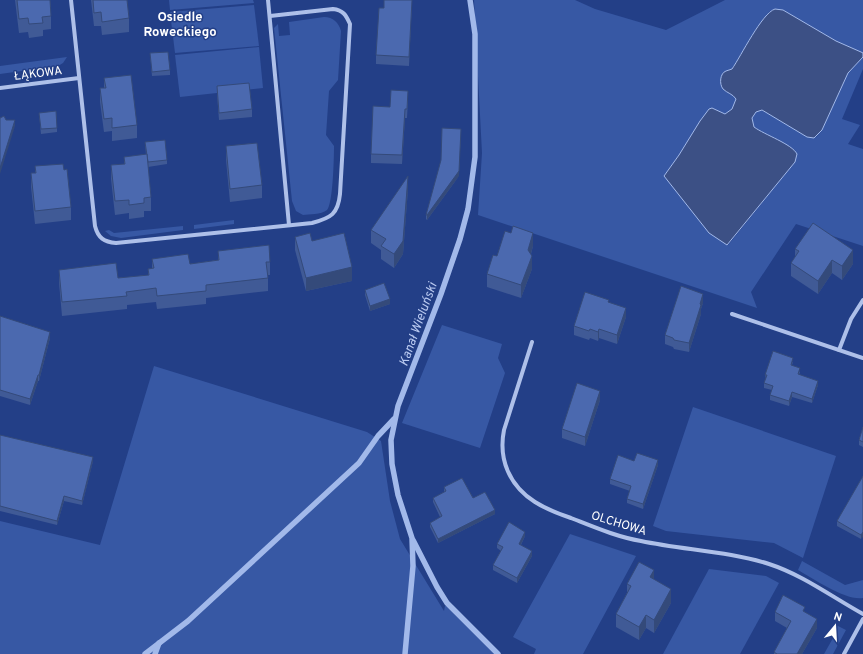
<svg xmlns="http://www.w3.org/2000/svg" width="863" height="654" font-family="Overpass,sans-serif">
<rect width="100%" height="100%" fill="#233f87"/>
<g fill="#3758a4">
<path d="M169,0H253L254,3L170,10Z"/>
<path d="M474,0H575L595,9L666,30L725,0H863V53L836,41L783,10H772L769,12L757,28L732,69C730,70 728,70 726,71C720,73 720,84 723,89C727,93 733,94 736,99L732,109L725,114L712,108L694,131L679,155L664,176L728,245L795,162L796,158L754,127L752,118L756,112L762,110L807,137H816L822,130L848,73L863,57V69L842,119L860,125L848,144L863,149V246L796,224L751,292L757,308L478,215L482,153Z"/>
<path d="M254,5L259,46L175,53L170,12Z"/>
<path d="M324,17C333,17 339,23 341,31L338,80L329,91L326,135L334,146C334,157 333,204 327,210C321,215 309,214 303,215L296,211L292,201L274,28L278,24L279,36L290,35L289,22Z"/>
<path d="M259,47L263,88L180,97L175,55Z"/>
<path d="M67,57L63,63L58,66L0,74V66Z"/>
<path d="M234,220V224L194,229V225Z"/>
<path d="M183,226V230L121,238L111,236L105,231L109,230L114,233Z"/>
<path d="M442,325L502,344L498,358L505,373L480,448L402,423Z"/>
<path d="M154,366L367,432L381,441L390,501L400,539L444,611L445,606L453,605L500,654H0V521L100,545Z"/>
<path d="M693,407L836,456L803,558L774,543L666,531L653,526Z"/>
<path d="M570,534L636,556L583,654H534L536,649L513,637Z"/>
<path d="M802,561L845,585L863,580V598C846,601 814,579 798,570Z"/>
<path d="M709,569L766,576L779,583L740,654H663Z"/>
<path d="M836,625L846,630L833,654H824L837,631Z"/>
</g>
<path fill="#3c5085" stroke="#a2b9ea" d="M775,9L783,10L836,41L861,52L863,53V57L848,73L822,130L814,138L807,137L762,110L756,112L752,118L754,127C765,135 792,144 797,154L795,162L727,245L709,233L664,176L679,155L700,121L709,109L712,108L725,114L732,109L736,99C733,94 727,93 723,89C719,84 720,73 726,71C728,70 730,70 732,69C741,56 762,13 775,9Z"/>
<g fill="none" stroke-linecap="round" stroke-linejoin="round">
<g stroke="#a2b9ea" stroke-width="5.5">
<path d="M413,540L437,587L447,603L498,654"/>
<path d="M145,654L188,621L359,463L378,436L394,419"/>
<path d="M155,654L159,643"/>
<path d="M405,654L413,566L412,538L398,495L392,464L391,440L398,406L441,294L460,239L468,209L475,157V34L470,0"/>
</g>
<g stroke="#aec0e9" stroke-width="4">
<path d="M71,0L95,226C98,238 104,242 116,243L312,223C331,218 338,214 340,194L350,24C346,15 343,10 333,9L270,16"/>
<path d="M268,0L289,225"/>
<path d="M0,88L79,78"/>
<path d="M732,314L863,358"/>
<path d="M532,342L504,430C498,460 510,486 535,502C546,509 559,514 571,518C594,527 617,537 641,541C683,550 728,551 769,564C803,575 832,597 863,614"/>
<path d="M839,350L851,319L863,300"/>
<path d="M844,654L863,619"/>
</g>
</g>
<g fill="#405a96">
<path d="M15,0H50L51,16V29L43,30V36L29,38L28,32L19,33Z"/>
<path d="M91,0H127L129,18V32L102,35L101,26H94Z"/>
<path d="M412,0L409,66L376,64V55L384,8Z"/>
<path d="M150,53L170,70V75L152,76Z"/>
<path d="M104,78L137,125V138L112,141V131L104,132L100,102V88H104Z"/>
<path d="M217,86L252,109V117L219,120L217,94Z"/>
<path d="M408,100L407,118H405L402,164L371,163V154L390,107Z"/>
<path d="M39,113L57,128V132L41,134Z"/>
<path d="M145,142L167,160V164L148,167L151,197V211H144V217L129,219V213L115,215L111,179V165L124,164V157L146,155Z"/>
<path d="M226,146L262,185V198L230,202L226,160Z"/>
<path d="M35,166L64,170L71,207V220L35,224L31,187V173H35Z"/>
<path d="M459,176L427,220L426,219V215Z"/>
<path d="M408,189L403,254L394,268L381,259V250L371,243V230Z"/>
<path d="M295,237L312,241L352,281L306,291L295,250Z"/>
<path d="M533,246L531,254L532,269L521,298L487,287V274L497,256Z"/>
<path d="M795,249L853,264L842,280L832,273L818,294L791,276V263L795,257Z"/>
<path d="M218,251L270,262V275H268V291L206,298V304L157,309L156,302L127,305V309L62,316L59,283V270L118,278L148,275V269L152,268V259L190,264L218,260Z"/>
<path d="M365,290L390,304L370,311L365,295Z"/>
<path d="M609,302L626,317L617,344L599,338L598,341L590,338L589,340L574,335V326Z"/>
<path d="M703,303L701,309V314L689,352L674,349L673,347L665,344V335Z"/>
<path d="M0,316L50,338L39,381H38L30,405L0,396Z"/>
<path d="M793,362L792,365L800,372L799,375L818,385L812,403L792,397L789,406L770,400V395L772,390L764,388V383L766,379L765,375Z"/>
<path d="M600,400L585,446L562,438V429Z"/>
<path d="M863,427V447L859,445V440Z"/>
<path d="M0,435L93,461L82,505L64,501L57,525L0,511Z"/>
<path d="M634,461L658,465L643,509L627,503V499L630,491L610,484V479Z"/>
<path d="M863,476L861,539L837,526V521Z"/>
<path d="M444,487L473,498L495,514L438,543L430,527V523L440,517L433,502V498L444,492Z"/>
<path d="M525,536L521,545L532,556L517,583L493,570V565L501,551L497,548V544Z"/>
<path d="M654,579L671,603L654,633L646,628L639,640L616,627V614L627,593V584Z"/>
<path d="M775,612H805L817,628L802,654H774V652L787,628L775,621Z"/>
</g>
<g fill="#344a7a">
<path d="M412,0L409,66V57Z"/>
<path d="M405,109V118L402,164V155Z"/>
<path d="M15,120V126L0,174V168Z"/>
<path d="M461,129L459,176L427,220V215Z"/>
<path d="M408,176V189L403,254L394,268V254Z"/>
<path d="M533,233V246L528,263V250Z"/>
<path d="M853,250V264L842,280V266Z"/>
<path d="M532,256V269L521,298V285Z"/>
<path d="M832,260V273L818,294V281Z"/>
<path d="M352,267V281L306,291V278Z"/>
<path d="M703,294V303L701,309V314L689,352V343Z"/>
<path d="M390,299V304L370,311V306Z"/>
<path d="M626,308V317L617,344V335Z"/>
<path d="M599,329V338L598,341V332Z"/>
<path d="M50,332V338L39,381V375Z"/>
<path d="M38,375V381L30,405V399Z"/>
<path d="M818,381V385L812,403V399Z"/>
<path d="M600,391V400L585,446V437Z"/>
<path d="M792,392V397L789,406V401Z"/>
<path d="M93,457V461L82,505V501Z"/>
<path d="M658,460V465L643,509V504Z"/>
<path d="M64,496V501L57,525V521Z"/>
<path d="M495,510V514L438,543V539Z"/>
<path d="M525,532V536L519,548V544Z"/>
<path d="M863,532V537L861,539V535Z"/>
<path d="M532,551V556L517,583V578Z"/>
<path d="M654,570V583L650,577Z"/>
<path d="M671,589V603L654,633V620Z"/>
<path d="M646,615V628L639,640V627Z"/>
<path d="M817,619V628L802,654H797Z"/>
</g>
<g fill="#4b69af" stroke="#344a7a">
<path d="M17,0H50L51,16L42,17L43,23L29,24L28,18L19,19Z"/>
<path d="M93,0H127L129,18L102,22L101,12L94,13Z"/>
<path d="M384,0H412L409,57L376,55L379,8H384Z"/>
<path d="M168,52L170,70L152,72L150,53Z"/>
<path d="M131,75L137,125L112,128V118L104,119L100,88H106L104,78Z"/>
<path d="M249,83L252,109L219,113L217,86Z"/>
<path d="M391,90L408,91L407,109H405L402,155L371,154L373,106L390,107Z"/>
<path d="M56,111L57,128L41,129L39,113Z"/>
<path d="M4,116L6,120H15L0,168V118Z"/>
<path d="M442,128L461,129L459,171L427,215H426L441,160Z"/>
<path d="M165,140L167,160L148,162L145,142Z"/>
<path d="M257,143L262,185L230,189L226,146Z"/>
<path d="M147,154L151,197L144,198V203L129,205V200L115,201L111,165L125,164L124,157Z"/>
<path d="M63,164L64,170L67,169L71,207L35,211L31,173H36L35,166Z"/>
<path d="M408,176L403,241L394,254L381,246L386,239L371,230Z"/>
<path d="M813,223L853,250L842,266L832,260L818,281L791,263L799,251L795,249Z"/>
<path d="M513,226L533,233L528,250L532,256L521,285L487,274L493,255L497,256L505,231L511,233Z"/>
<path d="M310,233L312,241L344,233L352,267L306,278L295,237Z"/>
<path d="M269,245L270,262H266L268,278L206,285V291L157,296L156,288L126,292L127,296L62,302L59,270L116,263L118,278L149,275L148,269L154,268L152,259L188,254L190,264L219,260L218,251Z"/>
<path d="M384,283L390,299L370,306L365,290Z"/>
<path d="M681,286L703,294L700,304L701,305L689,343L674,340L673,338L665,335Z"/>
<path d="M585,292L609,300L608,302L626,308L617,335L599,329L598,332L590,329L589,331L574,326Z"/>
<path d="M0,316L50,332L39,375H38L30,399L0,390Z"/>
<path d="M773,351L793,358L791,365L800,368L798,374L818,381L812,399L792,392L789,401L770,395L773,386L764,383L767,375H765Z"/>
<path d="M577,383L600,391L585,437L562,429Z"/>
<path d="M863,427V442L859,440Z"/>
<path d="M0,435L93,457L82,501L64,496L57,521L0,506Z"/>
<path d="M637,453L658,460L643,504L627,499L631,486L610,479L618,455L634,461Z"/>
<path d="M863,476V532L861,535L837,521Z"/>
<path d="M462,478L473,498L485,492L495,510L438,539L430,523L442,516L433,498L446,491L444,487Z"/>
<path d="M509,522L525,532L519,544L532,551L517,578L493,565L503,547L497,544Z"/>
<path d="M639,562L654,570L650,577L671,589L654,620L646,615L639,627L616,614L631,586L627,584Z"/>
<path d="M783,595L805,607L803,611L817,619L797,654H777L774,652L791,621L775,612Z"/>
</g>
<g text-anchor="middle" stroke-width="3" stroke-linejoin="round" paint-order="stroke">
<g font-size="12" fill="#fff" stroke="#233f87">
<text transform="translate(38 73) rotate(-7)" y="4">ŁĄKOWA</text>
<text transform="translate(619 523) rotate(17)" y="4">OLCHOWA</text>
</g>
<g font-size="13" font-weight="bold" fill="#fff" stroke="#233f87">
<text x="180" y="21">Osiedle<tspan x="180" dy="15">Roweckiego</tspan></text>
</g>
<g font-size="13" font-style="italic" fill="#bacaf1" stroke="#233f87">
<text transform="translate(417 324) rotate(-70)" y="5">Kanał Wieluński</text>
</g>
</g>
<g transform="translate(835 626) rotate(18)" stroke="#233f87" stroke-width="3" paint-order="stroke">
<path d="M0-3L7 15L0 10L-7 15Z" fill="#ffffff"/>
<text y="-6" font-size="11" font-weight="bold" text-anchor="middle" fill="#ffffff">N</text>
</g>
</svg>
